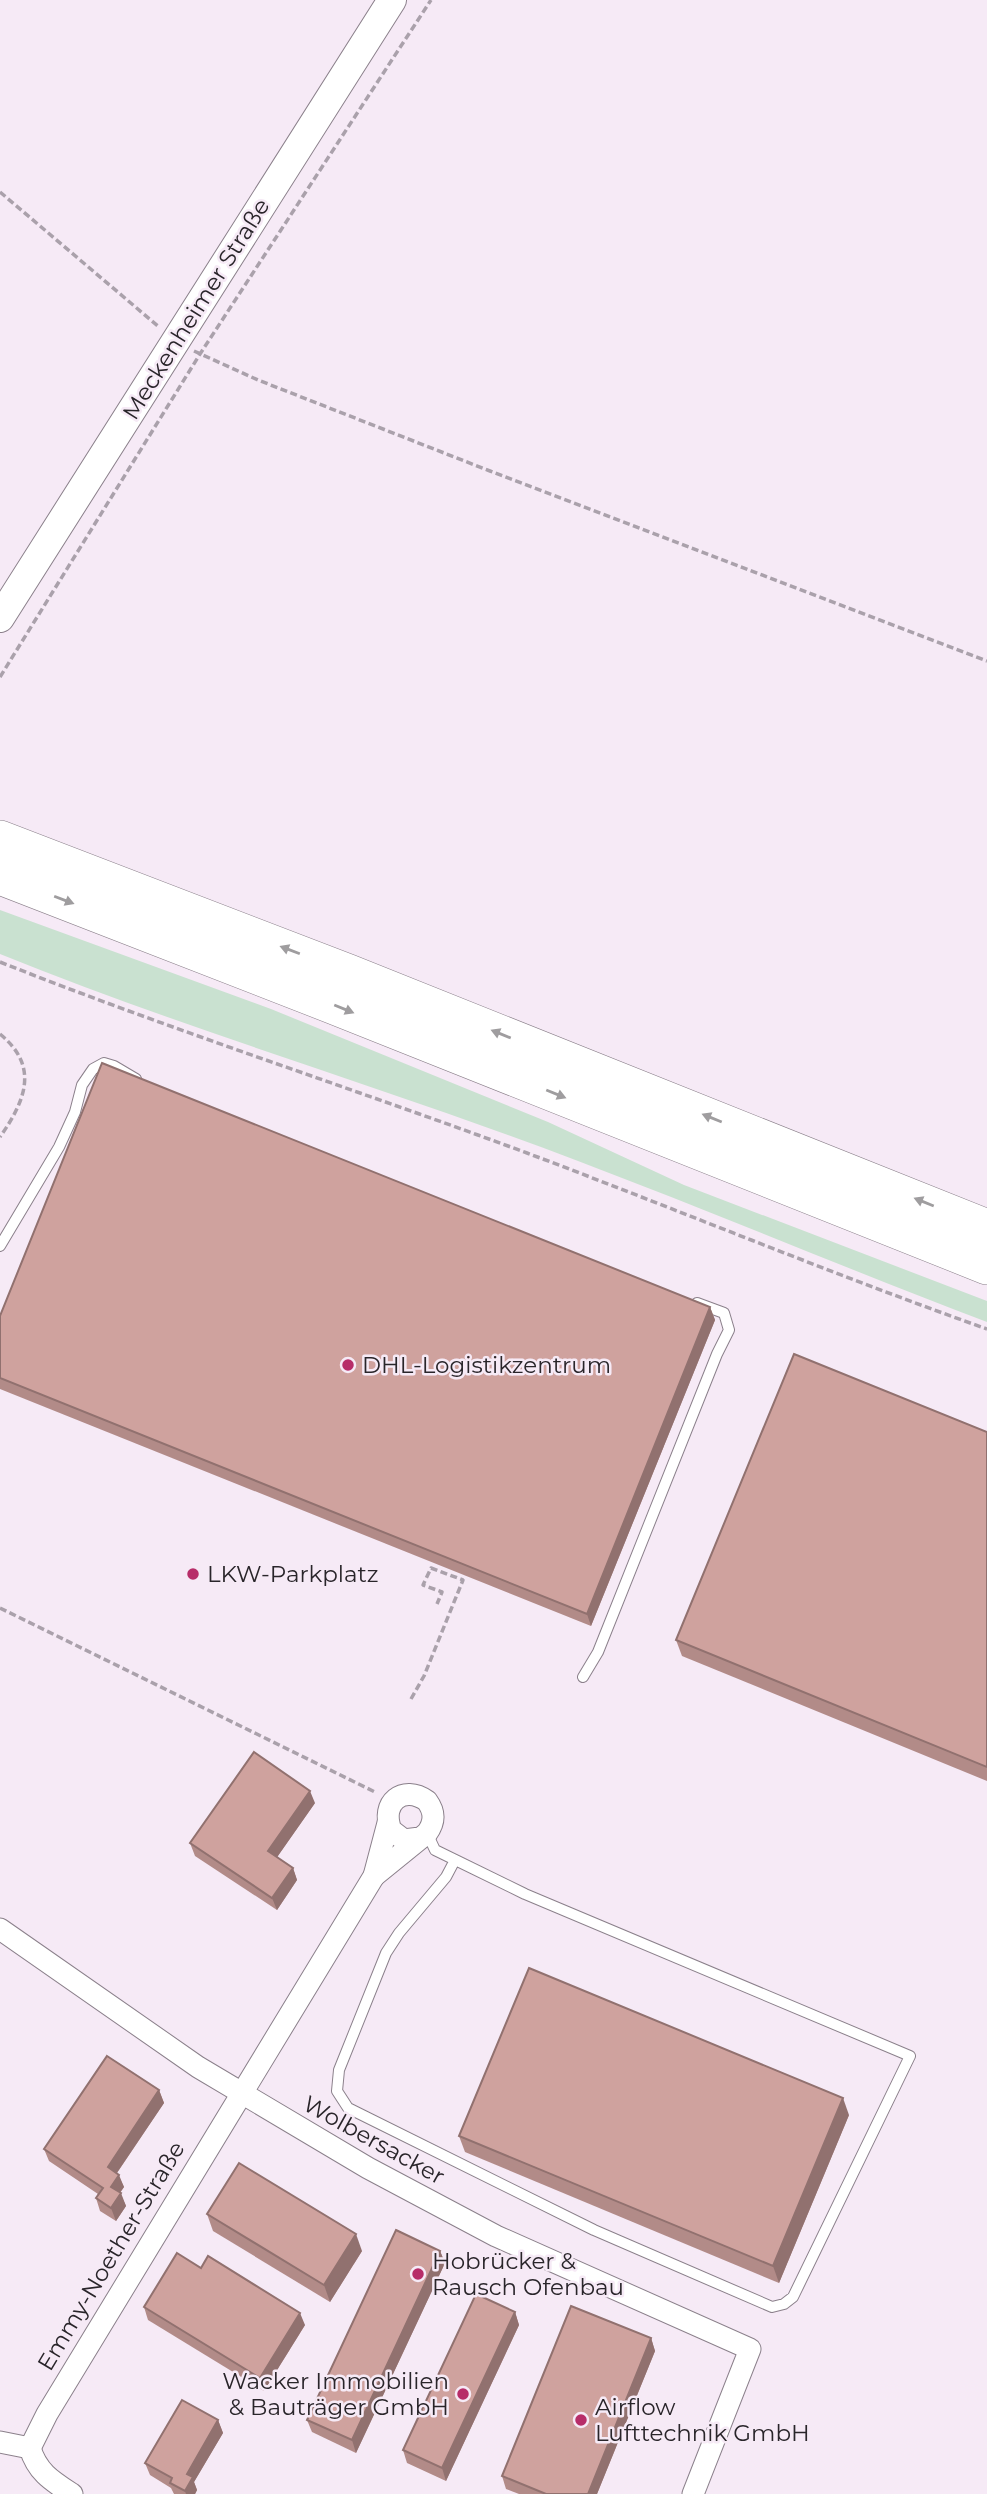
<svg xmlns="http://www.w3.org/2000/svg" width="987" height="2494" font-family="Montserrat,sans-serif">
<rect width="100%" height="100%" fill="#f6eaf6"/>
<path fill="#c9e1d0" d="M0,910L271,1009L548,1122L684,1185L987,1301V1322C850,1270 715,1213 578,1161C387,1088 190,1031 0,954Z"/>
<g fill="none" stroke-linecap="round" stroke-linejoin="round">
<defs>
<g id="service">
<path d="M0,1246L59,1147L75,1112L82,1085L93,1069L104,1063L114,1066L136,1079"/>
<path d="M583,1677L598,1652L717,1354L729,1330L724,1313L697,1303"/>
<path d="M427,1833L435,1850L525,1894L910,2056L793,2297L784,2304L772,2307L594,2230L348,2108L337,2091L339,2070L386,1953L399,1933L446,1877L455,1860"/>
</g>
<g id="minor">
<path d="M374,1876L427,1833C435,1822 435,1812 427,1801C403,1784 380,1803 391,1830L404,1840L420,1838"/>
<path d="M0,1929L198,2067L368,2168L496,2236L750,2349L693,2494"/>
<path d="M0,2442L30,2448"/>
<path d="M30,2448L47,2414L374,1876L388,1823"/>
<path d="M30,2448C37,2472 52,2481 72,2494"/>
</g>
<path id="secondary" d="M0,618L392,0"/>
<g id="motorway">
<path d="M0,839L349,973L987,1228"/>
<path d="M0,876L332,1005L987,1266"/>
</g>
</defs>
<use href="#service" stroke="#8b808b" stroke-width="12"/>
<use href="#minor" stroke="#8b808b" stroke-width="23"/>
<use href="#secondary" stroke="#8b808b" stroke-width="30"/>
<use href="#motorway" stroke="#8b808b" stroke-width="38"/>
<g stroke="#aaa1ab" stroke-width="3.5" stroke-dasharray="7 3.5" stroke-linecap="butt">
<path d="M0,192L159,327"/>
<path d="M194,351L258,380L490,471L987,661"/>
<path d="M0,677L200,354L431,0"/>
<path d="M0,962C174,1031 352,1088 527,1153C681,1211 832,1274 987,1329"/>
<path d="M0,1034C40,1067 25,1101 0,1137"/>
<path d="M0,1608L377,1793"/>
<path d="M411,1699L424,1676L463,1580L431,1568L423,1585L442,1592L437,1604"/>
</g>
<use href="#service" stroke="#fff" stroke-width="10"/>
<use href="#minor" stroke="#fff" stroke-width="21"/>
<use href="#secondary" stroke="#fff" stroke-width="28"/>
<use href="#motorway" stroke="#fff" stroke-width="37"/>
</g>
<g fill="#b28b88">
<path d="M710,1307L715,1320L591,1626L0,1389V1316Z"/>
<path d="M987,1432V1781L682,1656L676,1640Z"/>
<path d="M315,1803L277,1857L293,1868L297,1880L277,1910L195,1856L190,1843Z"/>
<path d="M159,2090L164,2103L117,2173L124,2187L120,2193L126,2206L116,2221L100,2211L96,2198L98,2194L49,2161L44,2149Z"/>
<path d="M849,2115L779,2283L465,2152L459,2136Z"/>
<path d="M207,2214L362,2251L330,2302L213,2231Z"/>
<path d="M440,2251L445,2263L356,2453L312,2432L307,2420Z"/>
<path d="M201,2268L305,2325L264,2391L148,2320L144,2307Z"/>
<path d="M515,2312L519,2325L446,2481L407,2463L403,2450Z"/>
<path d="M651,2338L655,2351L597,2494H519L506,2489L502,2476Z"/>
<path d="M218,2420L223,2433L194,2482L197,2490L195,2494H174L171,2488L150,2475L145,2463Z"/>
</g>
<g fill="#91716f">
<path d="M710,1307L715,1320L591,1626L587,1614Z"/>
<path d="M310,1791L315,1803L273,1863L268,1851Z"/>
<path d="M293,1868L297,1880L277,1910L272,1898Z"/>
<path d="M159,2090L164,2103L112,2180L108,2167Z"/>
<path d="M843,2098L849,2115L779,2283L773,2266Z"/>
<path d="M119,2175L124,2187L115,2199L111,2187Z"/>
<path d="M121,2193L126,2206L116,2221L111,2208Z"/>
<path d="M356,2234L362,2251L330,2302L324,2285Z"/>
<path d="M440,2251L445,2263L356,2453L352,2440Z"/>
<path d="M515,2312L519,2325L446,2481L442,2468Z"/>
<path d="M300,2313L305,2325L264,2391L260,2378Z"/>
<path d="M651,2338L655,2351L597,2494H588Z"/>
<path d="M218,2420L223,2433L194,2482L197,2490L195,2494H186L185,2491L187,2474Z"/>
</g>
<g fill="#cfa29e" stroke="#91716f" stroke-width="2">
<path d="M102,1063L710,1307L587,1614L0,1378V1316Z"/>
<path d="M794,1354L987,1432V1767L676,1640Z"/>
<path d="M254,1752L310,1791L268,1851L293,1868L272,1898L190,1843Z"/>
<path d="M529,1968L843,2098L773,2266L459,2136Z"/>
<path d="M107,2056L159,2090L108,2167L119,2175L111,2187L121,2193L111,2208L96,2198L103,2188L44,2149Z"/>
<path d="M239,2163L356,2234L324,2285L207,2214Z"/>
<path d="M396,2230L440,2251L352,2440L307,2420Z"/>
<path d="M177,2253L201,2268L208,2256L300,2313L260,2378L144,2307Z"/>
<path d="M476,2294L515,2312L442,2468L403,2450Z"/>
<path d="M571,2306L651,2338L588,2494H546L502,2476Z"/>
<path d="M182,2400L218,2420L187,2474L193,2477L185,2491L170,2483L172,2478L145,2463Z"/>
</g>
<defs><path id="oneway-solid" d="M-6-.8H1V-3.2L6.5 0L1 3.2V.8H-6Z" transform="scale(1.75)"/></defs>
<g fill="#9f9d9f">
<use href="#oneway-solid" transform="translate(64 900) rotate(21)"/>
<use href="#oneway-solid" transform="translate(290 950) rotate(-159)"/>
<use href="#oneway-solid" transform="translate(344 1009) rotate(22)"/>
<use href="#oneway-solid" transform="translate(501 1034) rotate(-158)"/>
<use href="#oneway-solid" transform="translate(556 1094) rotate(22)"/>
<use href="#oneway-solid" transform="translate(712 1118) rotate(-158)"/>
<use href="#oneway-solid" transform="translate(924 1202) rotate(-158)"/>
</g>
<g fill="#b72d69" stroke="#f6eaf6" stroke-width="2.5">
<circle cx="348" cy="1365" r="7"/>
<circle cx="193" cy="1574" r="7"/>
<circle cx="418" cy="2274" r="7"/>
<circle cx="463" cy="2394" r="7"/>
<circle cx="581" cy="2420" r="7"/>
</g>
<g text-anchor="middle" stroke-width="5" stroke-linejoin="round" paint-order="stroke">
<g font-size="23" fill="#29252a" stroke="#f6eaf6">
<text transform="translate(196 309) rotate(-58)" y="8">Meckenheimer Straße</text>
<text transform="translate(374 2140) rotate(29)" y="8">Wolbersacker</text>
<text transform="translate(111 2256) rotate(-59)" y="8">Emmy-Noether-Straße</text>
</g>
<g font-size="23" fill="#29252a" stroke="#f6eaf6" text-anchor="start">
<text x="362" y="1373">DHL-Logistikzentrum</text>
<text x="207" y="1582">LKW-Parkplatz</text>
<text x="432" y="2269">Hobrücker &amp;<tspan x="432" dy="26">Rausch Ofenbau</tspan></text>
<text x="449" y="2389" text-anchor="end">Wacker Immobilien<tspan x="449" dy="26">&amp; Bauträger GmbH</tspan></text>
<text x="595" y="2415">Airflow<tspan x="595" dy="26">Lufttechnik GmbH</tspan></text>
</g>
</g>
</svg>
